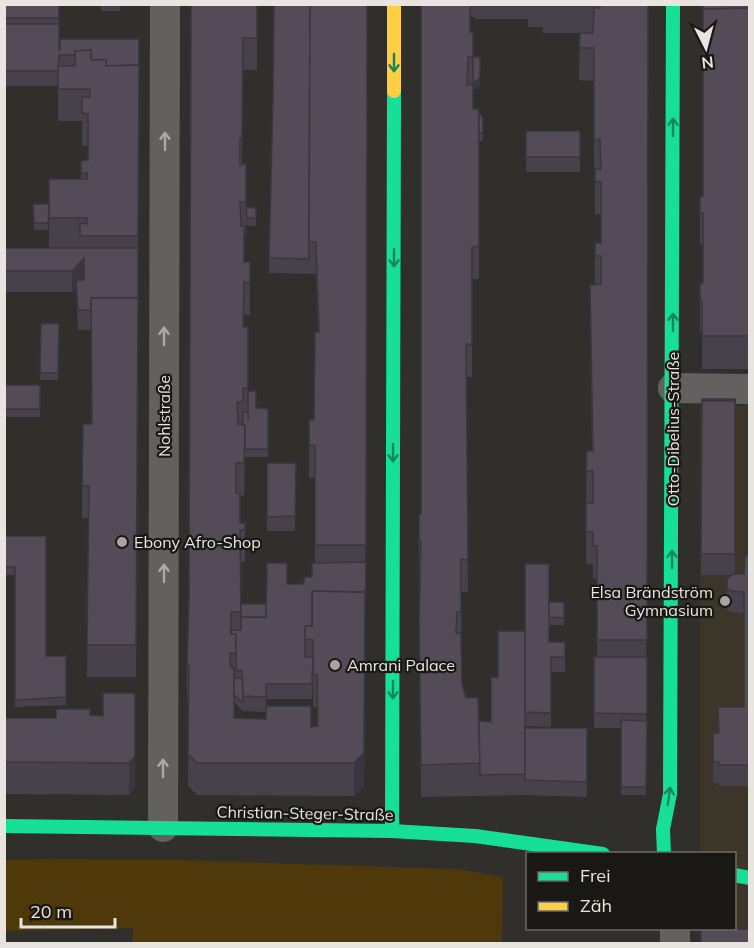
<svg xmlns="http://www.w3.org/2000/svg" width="754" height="948" font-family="Mulish,sans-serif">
<rect width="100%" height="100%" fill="#312f2c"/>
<path fill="#3c352a" d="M749,405V943L700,944V929L734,928V854L700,853V406Z"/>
<path fill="#4f3809" d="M49,859L179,860L456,869L503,877L502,943L133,944V928L5,931V860Z"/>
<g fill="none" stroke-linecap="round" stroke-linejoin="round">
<g stroke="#63615f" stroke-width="30">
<path d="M673,388L750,389"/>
<path d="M163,827L165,4"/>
<path d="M675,944V928"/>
</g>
<g stroke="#16e098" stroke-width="14">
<path d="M4,826L392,831L475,836L603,854"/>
<path d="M392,831L394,91"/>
<path d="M664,854L663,829L670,794L673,4"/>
<path d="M734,875L750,878"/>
</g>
<path stroke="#ffcf43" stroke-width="14" d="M394,91V4"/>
</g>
<g fill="#47414c" fill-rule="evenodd">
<path d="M4,4H59V50L139,39L138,255V330L136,677H87L89,518H82V486L91,424V330H78L76,287L72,292H4V248H49V179H81V161L88,160V146H82V121H58V86H4Z"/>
<rect x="101" y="4" width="19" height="7"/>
<path d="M191,4H257V70H243L242,164H246V207L256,208V226H247L246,220V234H244V262H250V315H244V327H248V394L256,408L268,409V457H245L244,496H240V523H245V562H240L241,604H266L287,584H303L312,577L315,563V478H309V420H314L318,332L316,274L269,273V258L367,4L364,786L354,796L197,795L188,786L189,698H187V665L189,598ZM313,674V707H317V726L311,727L234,718V702L243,711L266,712V699H312Z"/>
<path d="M421,4H648L646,795H621V728H594V657H597V578H593V564H586V503L587,451H592L590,285H595V243H601V214H595V172H594V81L579,80L580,33H543V27H528V19H475V17H470V32H473V65L480,84L477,89L473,90V109L479,112L483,118V141H479V279H472V377H466L468,592H461L462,684L466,698L479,721L491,722L498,678L525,631L549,605L564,602V625H549V642H565V672H551V727L525,726V728H587V797L525,795L421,797L419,621L420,573H419V514H421Z"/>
<path d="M750,4V369H702V332H700V300L703,283V245H700V196H703Z"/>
<rect x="526" y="131" width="54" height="41"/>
<path d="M33,204H49L48,230H34Z"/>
<path d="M59,323L58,380H40L41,324Z"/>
<rect x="4" y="385" width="36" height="32"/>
<path d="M702,399H735V574H744L750,555V786H719V783H713V733H718L744,707V613L730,612L727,609V579L732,575H701Z"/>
<path d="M267,463H296L295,531H267Z"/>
<path d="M4,536L46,656H66V705L15,707V575H4Z"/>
<path d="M135,693V788L129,795L4,794V718H56L90,715L103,716Z"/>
</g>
<g fill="#3a353e">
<path d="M367,4L366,577L364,786L354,796V763L364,753Z"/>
<path d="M480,57V84L477,89L473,90V82Z"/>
<path d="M84,258V279L72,292V271Z"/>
<path d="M135,725V788L129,795V763Z"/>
</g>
<g fill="#534c58" stroke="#3a353e" stroke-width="1.5">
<rect x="4" y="4" width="55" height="14"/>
<path d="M191,4H257V38H243L242,139H240V165L246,164V202H240L241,226H244V262H250V283L244,282L243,327H248V388H243V402H237L238,424L245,425L244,463H236V493L240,494V523H245V530H240L241,612H231V634H236V653H230V666L234,670V718L266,719V706H311V727L318,726L317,675H313V640L305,639V626H312V591L365,592L364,753L354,763H197L188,754L189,665H187L189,598Z"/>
<path d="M274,4H310L309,259L269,258L273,98Z"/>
<path d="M310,4H367L366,545H315V446L309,445V420H314L315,332H319L316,242H309Z"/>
<path d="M421,4H470V32H473V57H468L467,85L473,84V109H479V246L472,247V345L466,344L468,560L461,559V612H457L456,633H461L462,684L466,698L478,697L480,763L421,765L419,621L421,541H419V514H421Z"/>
<path d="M600,4H648L647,640H597V546H593V532H586V503H593V471H586L587,451H593L590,285L601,284V256H595V243H601V182H595V169H601L600,139L594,140V48H579L580,33H593L594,8H600Z"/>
<path d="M703,4H750V8L703,9Z"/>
<path d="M750,8V336H702V300H700V283H703V213H700V196H703V9Z"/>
<path d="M4,24H59V50H60V39H139V68V65L106,66V60H91V50L75,51V55H59L58,71H4Z"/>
<path d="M91,50V60H106V66L139,65L138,236H80V223L87,224V218H49V179H87V173H81V161L88,160V114L82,113V97H90V89H58V66H75V51Z"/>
<path d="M473,57H480V77L477,81L473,82Z"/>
<path d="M479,112L483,118V133H479Z"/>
<rect x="526" y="131" width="54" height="26"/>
<path d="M33,204H49L48,223H34Z"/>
<path d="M246,207L256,208V218H247Z"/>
<path d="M4,248H138V298H91V310H78L76,280H84V258L72,271H4Z"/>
<path d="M91,298H138L136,645H87L89,486H82L83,424H92Z"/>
<path d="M59,323L58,373H40L41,324Z"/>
<rect x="4" y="385" width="36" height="24"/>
<path d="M248,391H256V408L268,409V449H245V425H243V412H248V420Z"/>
<path d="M702,399H735V414V401H702Z"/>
<path d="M702,401H735V554H701Z"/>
<path d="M267,463H296L295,516L267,517Z"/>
<path d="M4,536H46V656H66V697L15,700V567H4Z"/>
<path d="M745,555H750V765H719V762H713V733H719L718,707H744V592L730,591L727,588V579L733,574H744Z"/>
<path d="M366,562L365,609V592L312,591V626H305V657H313L312,684H266V697L243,696L242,671L236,670V634H231V630H241V617H266L267,563H287V584H303L305,577H312V563Z"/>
<path d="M525,564H549V642H565V657H551V713L525,712Z"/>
<path d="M549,602H564V618L549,617Z"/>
<path d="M241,604H266V617H241V624Z"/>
<path d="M498,631H525V774L480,775L479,721L491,722V677L498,678Z"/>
<path d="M594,657H647V714L594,713Z"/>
<path d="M234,678H242L243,703L234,695Z"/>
<path d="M103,693H135V756L129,763L4,762V718H56V709H90V715L103,716Z"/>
<path d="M621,720L647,721L646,787H621Z"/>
<path d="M525,728H587V782L525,780Z"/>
<path d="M748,926H750V944H701V929H748Z"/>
</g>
<defs><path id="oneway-shaft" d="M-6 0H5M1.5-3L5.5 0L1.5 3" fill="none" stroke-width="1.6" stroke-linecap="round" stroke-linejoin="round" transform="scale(1.5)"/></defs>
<g stroke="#18865d">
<use href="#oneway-shaft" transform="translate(394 63) rotate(90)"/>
<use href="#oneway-shaft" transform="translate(673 127) rotate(-90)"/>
<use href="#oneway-shaft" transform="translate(394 258) rotate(90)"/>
<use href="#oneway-shaft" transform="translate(673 322) rotate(-90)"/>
<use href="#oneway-shaft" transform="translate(393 453) rotate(90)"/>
<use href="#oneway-shaft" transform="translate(672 559) rotate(-90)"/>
<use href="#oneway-shaft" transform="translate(393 690) rotate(90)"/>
<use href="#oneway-shaft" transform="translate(669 796) rotate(-82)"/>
</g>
<g stroke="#acaaa6">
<use href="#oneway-shaft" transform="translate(165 141) rotate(-90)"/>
<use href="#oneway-shaft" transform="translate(164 336) rotate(-90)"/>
<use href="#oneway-shaft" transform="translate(164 573) rotate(-90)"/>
<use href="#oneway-shaft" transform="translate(163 768) rotate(-90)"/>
</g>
<g fill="#a8a5a1" stroke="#1a1815" stroke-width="2">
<circle cx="122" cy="542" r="6"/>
<circle cx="725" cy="601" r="6"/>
<circle cx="335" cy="665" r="6"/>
</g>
<g text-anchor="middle" stroke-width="4.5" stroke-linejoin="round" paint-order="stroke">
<g font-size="16" fill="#e8e5e0" stroke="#1a1815">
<text transform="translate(164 416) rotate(-90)" y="6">Nohlstraße</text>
<text transform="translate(673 429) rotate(-90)" y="6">Otto-Dibelius-Straße</text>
<text transform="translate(305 813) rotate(1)" y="6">Christian-Steger-Straße</text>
</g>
<g font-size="16" fill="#e8e5e0" stroke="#1a1815" text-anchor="start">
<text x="134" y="548">Ebony Afro-Shop</text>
<text x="713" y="598" text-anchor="end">Elsa Brändström<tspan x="713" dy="18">Gymnasium</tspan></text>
<text x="347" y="671">Amrani Palace</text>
</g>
</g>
<rect width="754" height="948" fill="none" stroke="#e8e5e0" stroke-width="12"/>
<rect x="526" y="852" width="210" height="78" fill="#1a1815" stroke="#6c6a66" stroke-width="1.5"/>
<rect x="538" y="872" width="30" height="9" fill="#16e098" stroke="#6c6a66" stroke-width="1.5"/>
<text x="580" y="882" font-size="18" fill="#e8e5e0">Frei</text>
<rect x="538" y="902" width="30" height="9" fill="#ffcf43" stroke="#6c6a66" stroke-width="1.5"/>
<text x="580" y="912" font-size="18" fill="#e8e5e0">Zäh</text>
<g transform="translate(706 48) rotate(174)" stroke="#1a1815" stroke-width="4.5" paint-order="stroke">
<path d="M0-4.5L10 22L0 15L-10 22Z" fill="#e8e5e0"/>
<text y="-9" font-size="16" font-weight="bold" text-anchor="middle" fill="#e8e5e0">N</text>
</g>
<path d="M21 918v9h94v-9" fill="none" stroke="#e8e5e0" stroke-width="3"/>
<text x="30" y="918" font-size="18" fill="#e8e5e0" stroke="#1a1815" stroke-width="4.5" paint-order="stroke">20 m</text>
</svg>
